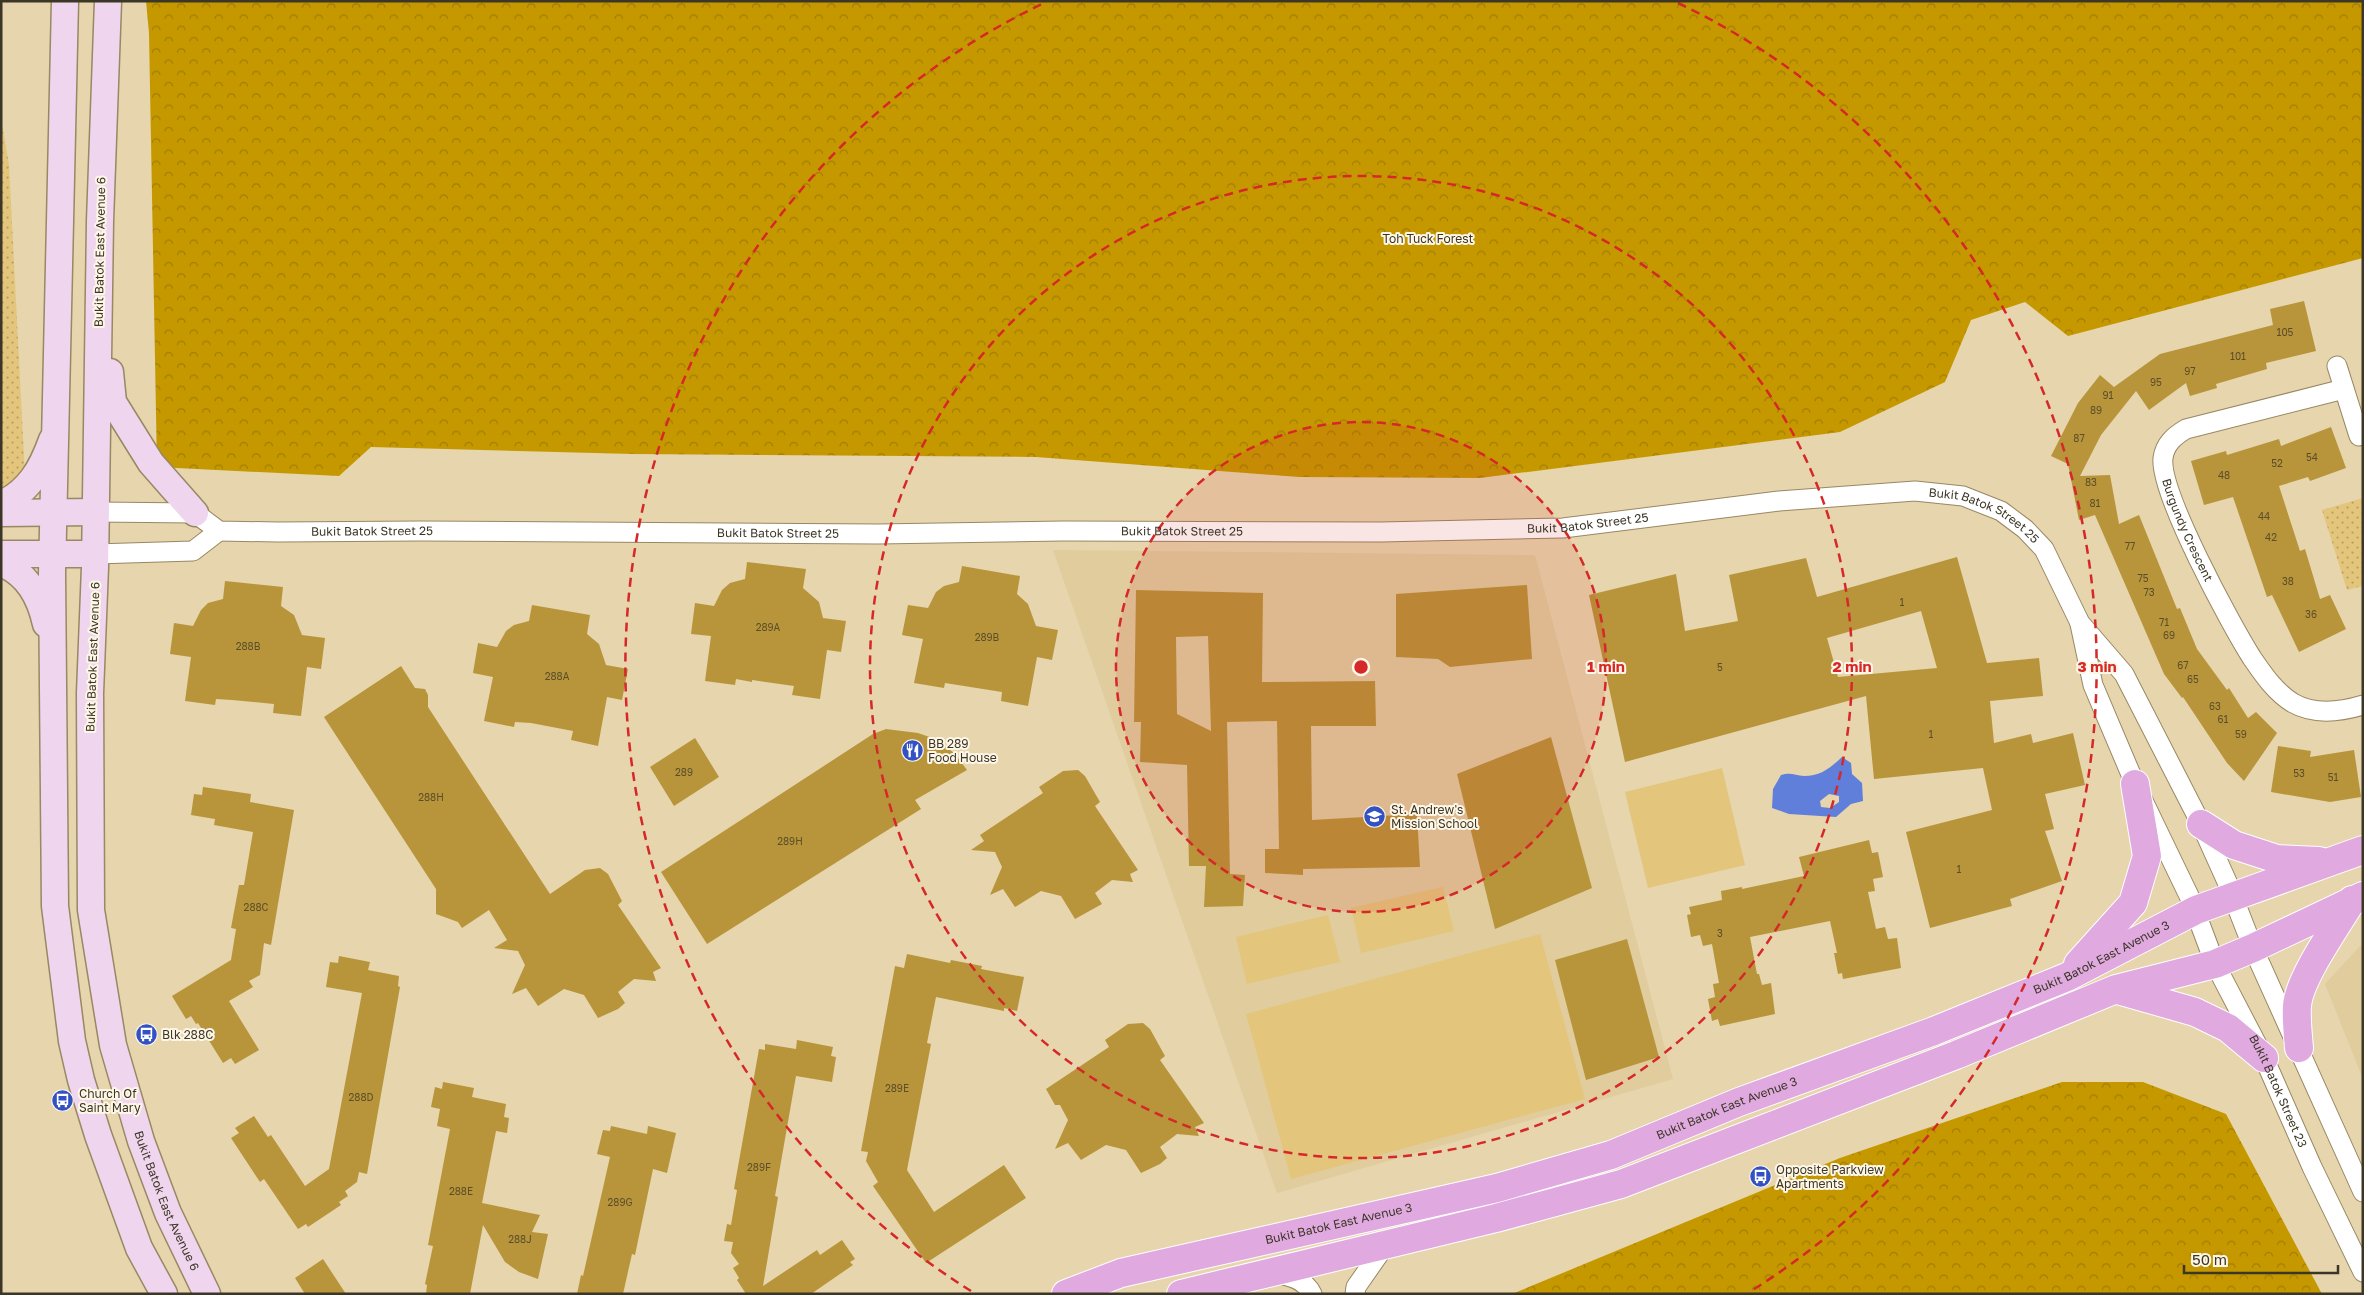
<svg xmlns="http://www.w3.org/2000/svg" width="2364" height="1295" font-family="'Golos Text',sans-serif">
<defs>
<pattern id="forest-crowns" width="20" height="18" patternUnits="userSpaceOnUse" patternTransform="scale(1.25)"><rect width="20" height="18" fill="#c59800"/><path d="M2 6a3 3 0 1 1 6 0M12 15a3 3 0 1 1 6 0" fill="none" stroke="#a17d02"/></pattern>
<pattern id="park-dots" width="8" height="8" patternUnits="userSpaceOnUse" patternTransform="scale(1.25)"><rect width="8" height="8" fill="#e3c57c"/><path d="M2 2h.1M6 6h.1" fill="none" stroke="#b9a165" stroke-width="1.8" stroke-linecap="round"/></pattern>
</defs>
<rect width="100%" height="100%" fill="#e6d5ad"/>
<g fill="#e0cc9d">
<path d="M1053,550L1535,555L1673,1079L1277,1193Z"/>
<path d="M2363,943V1079L2325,984Z"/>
</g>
<g fill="url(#forest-crowns)">
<path d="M146,1H2363V258L2068,336L2025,302L1971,320L1945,382L1840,432L1480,478L1299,477L1036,457L633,454L371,447L339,476L157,467L149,33Z"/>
<path d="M2062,1082H2143L2226,1114L2322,1294H1512L1840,1158Z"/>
</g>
<g fill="url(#park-dots)">
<path d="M1,118L9,165L25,477L1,498Z"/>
<path d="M2363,498V586L2347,590L2322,510Z"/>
</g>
<g fill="#e3c57c">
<path d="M1722,768L1745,865L1648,888L1625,792Z"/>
<path d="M1443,887L1454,931L1361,953L1351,908Z"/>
<path d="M1328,915L1340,962L1247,984L1236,937Z"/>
<path d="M1540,934L1585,1099L1291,1179L1246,1014Z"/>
</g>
<path fill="#5f7fdb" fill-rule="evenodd" d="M1842,757L1851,763L1852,774L1862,783L1863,801L1851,804L1836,817L1789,814L1772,808L1773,789L1781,775C1790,772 1795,775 1804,776C1821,776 1830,768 1842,757ZM1829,794L1839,796V802L1830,808L1821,807L1820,801Z"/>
<g fill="#b8953a" fill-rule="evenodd">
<path d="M2304,301L2316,351L2266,363L2267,369L2216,384L2217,388L2190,396L2186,383L2149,410L2136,391L2101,435L2080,476L2110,475L2119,524L2139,515L2177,609L2180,608L2197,649L2227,690L2229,688L2248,718L2256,712L2277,733L2244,781L2227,763L2183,697L2182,698L2164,674L2095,515L2079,520L2068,464L2051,456L2078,403L2100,375L2114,387L2160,354L2273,325L2270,309Z"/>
<path d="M2331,427L2346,468L2310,481L2308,477L2279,486L2300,551L2305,549L2320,599L2330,595L2346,629L2299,652L2272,595L2267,597L2233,497L2204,505L2191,461L2226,451L2227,455L2279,439L2281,446Z"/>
<path d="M1957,557L1987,663L2039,658L2043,696L1990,701L1994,743L2031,734L2033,743L2073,733L2085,785L2045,794L2054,829L2045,831L2062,881L2010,899L2012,906L1930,928L1906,832L1992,810L1983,768L1874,779L1866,696L1625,762L1589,595L1676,574L1685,631L1738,621L1729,575L1806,558L1817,597ZM1921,611L1937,668L1838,677L1827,638Z"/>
<path d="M747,562L806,569L803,588L819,602L823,618L846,621L841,652L827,650L820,699L792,695L794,686L752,680V682L736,679L735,685L705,681L711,636L691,634L695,603L714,606L722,590L730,583L745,579Z"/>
<path d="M962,566L1020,576L1017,594L1028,604L1036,626L1058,630L1052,660L1037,657L1028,706L1001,701L1002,692L945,683L944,688L914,683L923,639L902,635L908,605L928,608L936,592L944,586L959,582Z"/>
<path d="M225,581L283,587L281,606L294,615L302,635L325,638L321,669L307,667L301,716L273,713L274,704L232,700L216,699L215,705L185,701L191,657L170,654L174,623L193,626L201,610L208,603L223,599Z"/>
<path d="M1527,585L1532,659L1450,667L1438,659L1396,657V594Z"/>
<path d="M1136,590L1263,593L1262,682L1375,681L1376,726H1311L1312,820L1417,814L1420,867L1303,869V875L1265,873V849H1279L1277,721L1227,722L1230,874L1245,875L1243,906L1204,907L1206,866H1189L1187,765L1140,762L1141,722H1134ZM1208,636L1211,731L1177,714L1176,637Z"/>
<path d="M532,605L590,615L587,634L599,644L606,665L628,669L622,700L607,697L598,746L571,740L573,731L531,723L515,722L514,727L484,721L493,677L473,673L478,643L497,647L506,631L514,625L529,621Z"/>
<path d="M401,666L415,688L425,689L428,695V707L550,894L585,870L600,868L608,874L622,901L618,905L661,968L653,972L656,981L634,979L618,992L625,1003L618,1009L598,1018L584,995L564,989L538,1006L526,988L512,994L525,965L518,951L494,948L507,940L489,910L462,928L458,922L436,914V889L324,717Z"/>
<path d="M886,729L918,733L938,740L955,754L967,770L915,800L921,809L707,944L661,872L873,734Z"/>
<path d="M1551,737L1592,888L1495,929L1457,774Z"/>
<path d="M695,738L719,777L674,806L650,767Z"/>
<path d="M2278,746L2311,751L2310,757L2354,750L2361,797L2330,802L2271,792Z"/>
<path d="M1078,770L1085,776L1100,802L1095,806L1138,870L1130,874L1133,882L1112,880L1095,893L1102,904L1075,919L1061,896L1041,891L1015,907L1003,889L990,895L1002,867L995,852L971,850L984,841L980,835L1043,793L1039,787L1063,771Z"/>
<path d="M203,787L251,794L250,802L294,810L271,945L264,943L260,975L249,981L253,987L229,1001L259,1050L235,1064L231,1058L223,1063L198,1023L196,1024L191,1016L186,1019L172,996L231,960L236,929L231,928L239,885H244L253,832L214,825L215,819L191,815L194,794L202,795Z"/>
<path d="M1869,840L1872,853L1878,852L1883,877L1873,879L1875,891L1868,892L1876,929L1885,927L1888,939L1897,938L1901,968L1843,979L1842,973L1838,974L1834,953H1837L1830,921L1750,937L1757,974H1759L1762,985L1771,983L1775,1014L1720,1026L1718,1019L1712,1021L1708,999L1715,997L1713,984L1719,983L1712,944L1703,946L1700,935L1691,937L1687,915L1691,914L1689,907L1722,900L1721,891L1742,887V889L1804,876L1799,857Z"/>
<path d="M1627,939L1659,1057L1586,1080L1555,960Z"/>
<path d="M907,954L950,963L951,960L982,966L981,969L1024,977L1017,1011L1004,1008V1011L936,997L927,1043L931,1044L907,1170L934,1212L1004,1165L1026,1198L926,1263L873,1186L878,1182L866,1161L868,1152L861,1151L895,966L904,968Z"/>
<path d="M339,956L370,962L368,970L399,976L398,986L400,987L367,1174L359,1172L357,1182L345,1191L348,1196L339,1202L341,1205L308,1227L306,1224L298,1229L264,1179L260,1182L231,1138L239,1133L235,1128L254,1116L268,1137L271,1135L305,1186L329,1169L362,993L326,987L330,962L338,963Z"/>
<path d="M1143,1023L1150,1029L1165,1056L1160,1060L1204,1123L1195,1127L1199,1136L1177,1134L1160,1147L1167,1158L1160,1164L1141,1173L1126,1150L1106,1145L1081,1160L1068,1143L1055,1149L1068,1120L1060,1105H1055L1046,1089L1109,1047L1105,1040L1128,1024Z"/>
<path d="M797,1040L833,1047L831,1056L836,1057L832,1082L796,1076L775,1196L778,1197L763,1286L817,1250L820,1255L842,1240L855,1259L850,1262L853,1265L811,1294H746L737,1280L739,1278L733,1268L739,1264L731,1253L733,1242L724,1241L727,1224L731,1225L737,1190L734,1189L759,1049L765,1050V1044L796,1049Z"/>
<path d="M443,1082L474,1088L472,1097L506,1104L504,1117L509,1118L507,1133L496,1131L482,1203L540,1215L532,1232L548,1234L538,1279L519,1272L505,1262L483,1225L470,1294H426L427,1285L425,1284L433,1246L428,1245L450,1129L437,1126L440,1109L431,1107L435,1087L442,1089Z"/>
<path d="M611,1126L647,1134L648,1126L676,1133L667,1173L653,1169L635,1255L632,1254L623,1294H577L581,1275L583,1276L610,1157L597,1154L603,1130L610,1131Z"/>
<path d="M323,1259L346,1294H305L295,1278Z"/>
</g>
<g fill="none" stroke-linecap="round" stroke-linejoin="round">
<defs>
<g id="street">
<path d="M2337,366L2359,436"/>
<path id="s1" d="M2344,389L2186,429C2174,436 2165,444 2163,458C2159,492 2231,625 2252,658C2263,674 2275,692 2293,703C2314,715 2340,712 2363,705"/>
<path id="s2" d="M96,512L195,513L219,531L278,532L421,531L878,534L1063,531L1381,532L1563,528L1779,501L1915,491L1963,496L2001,511L2025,529L2044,549L2080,623L2124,674L2201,824L2228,884L2253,948L2363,1192"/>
<path d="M95,554L193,551L219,531"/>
<path id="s3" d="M2080,624L2093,685L2135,784L2191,900L2215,964L2264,1058L2312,1167L2363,1272"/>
<path d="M1273,1273C1288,1275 1305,1279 1312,1294"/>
<path d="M1355,1294L1356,1287L1386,1244"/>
</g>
<g id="secondary">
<path d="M65,1L52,574L55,906L72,1041L81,1080L98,1135L139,1248L164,1294"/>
<path id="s4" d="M108,1L100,221L95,567L90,693L91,910L113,1045L141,1141L168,1213L207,1294"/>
<path d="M110,372L113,402L151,463L195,513"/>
<path d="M1,504C29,492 42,468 52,440"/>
<path d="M1,513L96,512"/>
<path d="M1,554H95"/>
<path d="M1,563C28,574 40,597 46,624"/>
</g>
<g id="primary">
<path d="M2201,824L2234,845L2277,859L2319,861"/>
<path d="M2078,964L2133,903L2147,856L2135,784"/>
<path d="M2118,990L2195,1012L2228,1028L2264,1058"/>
<path d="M2299,1048C2298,1035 2296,1020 2297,1006C2299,978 2337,926 2352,900"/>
<path id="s5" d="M1066,1294L1121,1273L1497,1188L1611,1155L1739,1102L1934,1031L2067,977L2196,910L2363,850"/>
<path d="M1181,1294L1496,1218L1621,1184L1956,1055L2116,989L2215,964L2253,948L2363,896"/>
</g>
</defs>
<use href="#street" stroke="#988863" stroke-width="21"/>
<use href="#secondary" stroke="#988863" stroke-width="29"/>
<use href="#primary" stroke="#fff" stroke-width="30"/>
<use href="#street" stroke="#fff" stroke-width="19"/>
<use href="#secondary" stroke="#f0d5ef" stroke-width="26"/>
<use href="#primary" stroke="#e0aae0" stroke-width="28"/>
</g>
<circle cx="1361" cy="667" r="245" fill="#d62828" fill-opacity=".12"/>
<g fill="none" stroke="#d62828" stroke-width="2.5" stroke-dasharray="9 6">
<circle cx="1361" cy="667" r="245"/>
<circle cx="1361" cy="667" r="491"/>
<path d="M971 1291A736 736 0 0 1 1044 3M1678 3A736 736 0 0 1 1751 1291"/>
</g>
<defs>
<symbol id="restaurant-disc" viewBox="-11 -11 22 22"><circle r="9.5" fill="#3351c2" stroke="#fef7e7"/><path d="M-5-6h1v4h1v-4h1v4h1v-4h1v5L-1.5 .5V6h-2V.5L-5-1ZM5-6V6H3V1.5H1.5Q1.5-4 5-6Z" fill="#fff"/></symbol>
<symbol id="school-disc" viewBox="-11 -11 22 22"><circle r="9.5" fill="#3351c2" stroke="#fef7e7"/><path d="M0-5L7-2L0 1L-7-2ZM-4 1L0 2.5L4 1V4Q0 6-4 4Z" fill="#fff"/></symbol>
<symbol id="bus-disc" viewBox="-11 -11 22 22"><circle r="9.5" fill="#3351c2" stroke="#fef7e7"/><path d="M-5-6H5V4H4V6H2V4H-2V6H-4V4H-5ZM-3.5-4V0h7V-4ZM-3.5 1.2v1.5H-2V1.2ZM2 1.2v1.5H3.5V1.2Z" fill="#fff"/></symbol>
</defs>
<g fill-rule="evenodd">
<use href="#restaurant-disc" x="900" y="738" width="25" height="25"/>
<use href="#school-disc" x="1362" y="804" width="25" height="25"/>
<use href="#bus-disc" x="134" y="1022" width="25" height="25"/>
<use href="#bus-disc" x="50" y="1088" width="25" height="25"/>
<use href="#bus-disc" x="1748" y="1164" width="25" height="25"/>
</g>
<g text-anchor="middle" stroke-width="4" stroke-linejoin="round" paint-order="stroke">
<g font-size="10" fill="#5b4e2b">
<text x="2285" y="336">105</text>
<text x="2238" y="360">101</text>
<text x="2190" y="375">97</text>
<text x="2156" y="386">95</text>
<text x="2108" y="399">91</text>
<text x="2096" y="414">89</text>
<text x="2079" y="442">87</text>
<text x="2312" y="461">54</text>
<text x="2277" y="467">52</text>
<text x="2224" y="479">48</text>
<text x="2091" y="486">83</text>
<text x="2095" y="507">81</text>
<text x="2264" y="520">44</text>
<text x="2271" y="541">42</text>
<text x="2130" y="550">77</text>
<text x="2143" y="582">75</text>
<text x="2288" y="585">38</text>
<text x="2149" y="596">73</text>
<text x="1902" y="606">1</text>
<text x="2311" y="618">36</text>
<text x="2164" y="626">71</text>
<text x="768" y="631">289A</text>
<text x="2169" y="639">69</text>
<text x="987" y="641">289B</text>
<text x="248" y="650">288B</text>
<text x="2183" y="669">67</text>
<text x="1720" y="671">5</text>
<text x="557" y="680">288A</text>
<text x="2193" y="683">65</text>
<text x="2215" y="710">63</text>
<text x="2223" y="723">61</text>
<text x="1931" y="738">1</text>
<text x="2241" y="738">59</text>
<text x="684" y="776">289</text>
<text x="2299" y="777">53</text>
<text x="2333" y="781">51</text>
<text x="431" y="801">288H</text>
<text x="790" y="845">289H</text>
<text x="1959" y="873">1</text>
<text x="256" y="911">288C</text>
<text x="1720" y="937">3</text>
<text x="897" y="1092">289E</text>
<text x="361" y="1101">288D</text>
<text x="759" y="1171">289F</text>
<text x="461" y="1195">288E</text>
<text x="620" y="1206">289G</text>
<text x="520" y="1243">288J</text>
</g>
<g font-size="12" fill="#3c331f" stroke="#fef7e7">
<text x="1428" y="243">Toh Tuck Forest</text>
</g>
<g font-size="12" fill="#3c3626" stroke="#fef7e7">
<text transform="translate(100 252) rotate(-89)" y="4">Bukit Batok East Avenue 6</text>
<text dy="4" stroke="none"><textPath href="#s2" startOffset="1902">Bukit Batok Street 25</textPath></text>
<text dy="4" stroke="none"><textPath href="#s2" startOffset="1498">Bukit Batok Street 25</textPath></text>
<text dy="4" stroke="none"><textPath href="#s1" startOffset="278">Burgundy Crescent</textPath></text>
<text dy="4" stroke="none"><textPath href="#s2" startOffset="282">Bukit Batok Street 25</textPath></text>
<text dy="4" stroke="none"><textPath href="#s2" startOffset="1092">Bukit Batok Street 25</textPath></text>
<text dy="4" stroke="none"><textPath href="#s2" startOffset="688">Bukit Batok Street 25</textPath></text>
<text transform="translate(93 657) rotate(-88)" y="4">Bukit Batok East Avenue 6</text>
<text dy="4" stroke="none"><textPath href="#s5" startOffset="1092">Bukit Batok East Avenue 3</textPath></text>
<text dy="4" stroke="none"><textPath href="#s3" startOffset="509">Bukit Batok Street 23</textPath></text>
<text dy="4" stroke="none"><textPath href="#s5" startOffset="688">Bukit Batok East Avenue 3</textPath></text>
<text dy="4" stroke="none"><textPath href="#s4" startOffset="1211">Bukit Batok East Avenue 6</textPath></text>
<text dy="4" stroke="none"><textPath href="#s5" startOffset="282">Bukit Batok East Avenue 3</textPath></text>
</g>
<g font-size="12" fill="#3c3626" stroke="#fef7e7" text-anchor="start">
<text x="928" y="748">BB 289<tspan x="928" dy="14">Food House</tspan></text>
<text x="1391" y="814">St. Andrew's<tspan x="1391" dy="14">Mission School</tspan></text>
<text x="162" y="1039">Blk 288C</text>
<text x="79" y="1098">Church Of<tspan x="79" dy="14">Saint Mary</tspan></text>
<text x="1776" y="1174">Opposite Parkview<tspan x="1776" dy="14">Apartments</tspan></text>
</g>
</g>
<circle cx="1361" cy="667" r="8" fill="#d62828" stroke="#fef7e7" stroke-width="2.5"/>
<g font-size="15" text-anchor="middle" font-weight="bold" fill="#d62828" stroke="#fef7e7" stroke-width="4" stroke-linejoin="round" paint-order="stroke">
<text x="1606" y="672">1 min</text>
<text x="1852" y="672">2 min</text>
<text x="2097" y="672">3 min</text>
</g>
<rect width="2364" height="1295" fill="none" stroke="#3c3626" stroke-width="5"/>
<path d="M2184 1265v8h154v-8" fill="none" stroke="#3c3626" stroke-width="2.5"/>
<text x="2192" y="1265" font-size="15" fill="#3c3626" stroke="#fef7e7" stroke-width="4" paint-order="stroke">50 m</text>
</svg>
